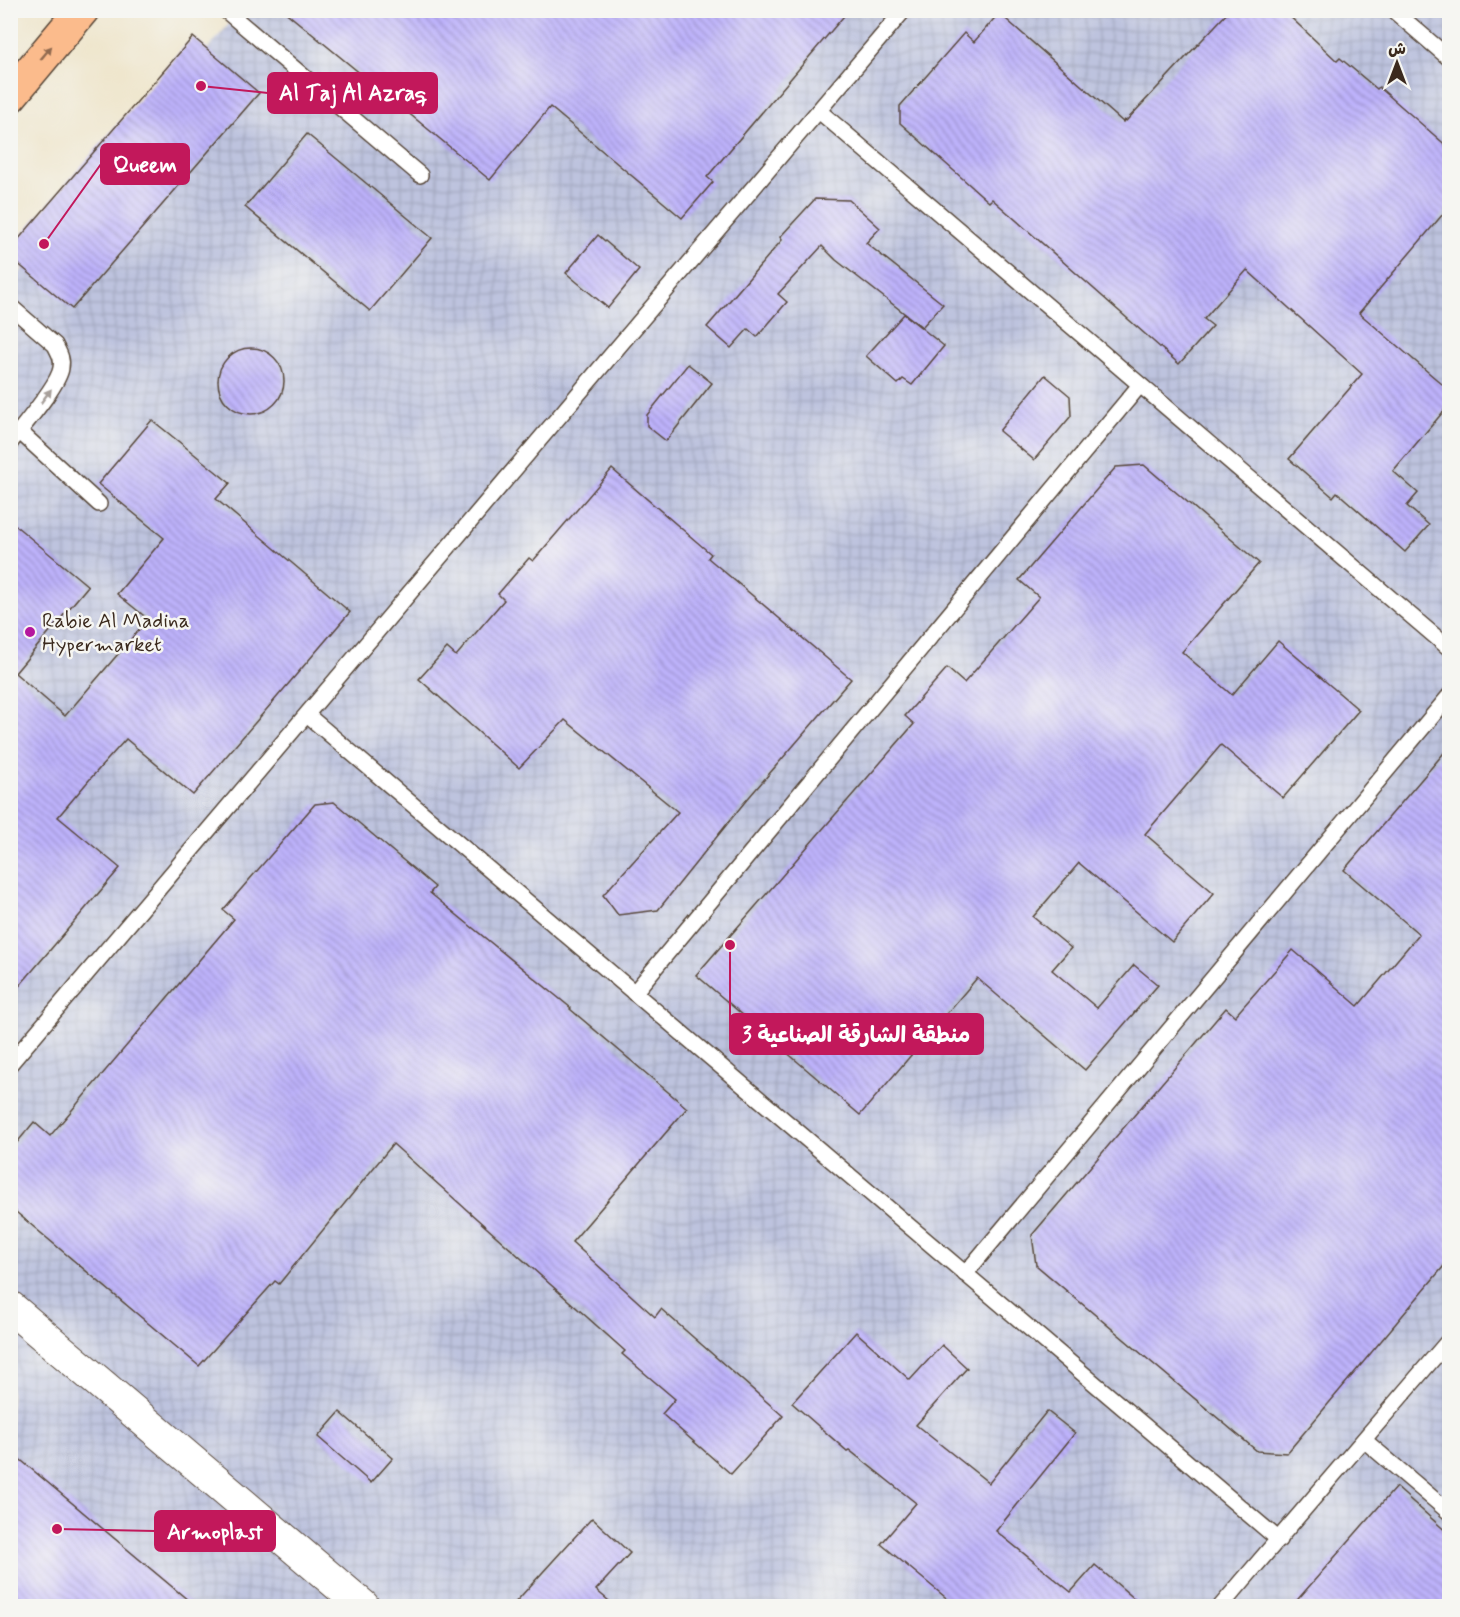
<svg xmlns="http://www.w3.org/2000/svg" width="1460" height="1617" font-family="Mynerve,'Playpen Sans Arabic',sans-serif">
<defs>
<pattern id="industrial-grid" width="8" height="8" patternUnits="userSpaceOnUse" patternTransform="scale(1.5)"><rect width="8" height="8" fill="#bdc3de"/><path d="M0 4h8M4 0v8" fill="none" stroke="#a3a8be"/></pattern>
<pattern id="building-back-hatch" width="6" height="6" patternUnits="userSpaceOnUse" patternTransform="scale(1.5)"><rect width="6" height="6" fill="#bdb2fb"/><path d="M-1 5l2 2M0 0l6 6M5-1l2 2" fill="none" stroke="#9b91cb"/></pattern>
</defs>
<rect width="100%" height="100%" fill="#f6f6f2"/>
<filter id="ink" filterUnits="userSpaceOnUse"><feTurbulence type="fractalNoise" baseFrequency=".0167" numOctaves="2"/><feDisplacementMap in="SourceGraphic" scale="12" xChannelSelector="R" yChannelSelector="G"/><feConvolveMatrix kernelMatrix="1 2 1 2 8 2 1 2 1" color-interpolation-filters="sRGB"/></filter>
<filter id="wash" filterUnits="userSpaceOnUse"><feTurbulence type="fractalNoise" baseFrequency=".008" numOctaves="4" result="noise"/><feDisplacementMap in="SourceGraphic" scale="24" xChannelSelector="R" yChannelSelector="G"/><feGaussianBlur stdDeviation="1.35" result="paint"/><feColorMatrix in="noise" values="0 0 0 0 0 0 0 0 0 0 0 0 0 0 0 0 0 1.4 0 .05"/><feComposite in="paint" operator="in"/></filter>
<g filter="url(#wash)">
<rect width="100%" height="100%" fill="#efe6cd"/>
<path fill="url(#industrial-grid)" d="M240,11H1449V1606H11V283Z"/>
<g id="blocks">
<g fill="url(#building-back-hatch)">
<path d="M283,10H849L707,177L713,182L682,218L550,107L490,180Z"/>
<path d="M1230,10H1283L1337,61L1340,58L1377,89L1379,87L1449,148V207L1359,313L1449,390V405L1393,471L1418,493L1407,506L1429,525L1405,552L1337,492L1333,497L1289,459L1362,374L1247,270L1204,319L1213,326L1179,364L992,199L989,202L900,123V106L964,33L974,42L999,13L1123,122L1124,120L1126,121Z"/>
<path d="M193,37L259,93L72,309L10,257V249Z"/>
<path d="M307,134L432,238L370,311L245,207Z"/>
<path d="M815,199L849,200L880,228L866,243L943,304L922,327L836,260L822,246L778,294L787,302L757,337L748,329L731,348L707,327L782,240L780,237Z"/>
<path d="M598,235L639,270L608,308L566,273Z"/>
<path d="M904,314L944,346L912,385L903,379L898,384L866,356Z"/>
<circle cx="251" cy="381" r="33"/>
<path d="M688,364L712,383L666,441L647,426V415Z"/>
<path d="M1045,375L1070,396L1071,416L1034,460L999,431Z"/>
<path d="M152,420L230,483L216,499L350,612L193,795L126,739L90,779L58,817L120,868L10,997V521L88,586L15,673L65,716L148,619L117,594L164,538L98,484Z"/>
<path d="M1144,465L1259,563L1182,652L1232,695L1278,641L1359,710L1283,798L1221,745L1145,834L1214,893L1172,942L1079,863L1033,917L1071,948L1052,970L1097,1008L1134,965L1158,985L1085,1070L977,978L860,1115L696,975L914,724L905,716L947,668L964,683L1039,597L1019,580L1116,467Z"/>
<path d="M612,469L711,554L708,558L851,679L744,803L658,910L618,915L603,895L678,812L565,720L519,768L419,679L447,648L456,656L504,600L498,594L529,558L533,561Z"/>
<path d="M1449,747V1260L1287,1453L1257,1451L1036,1265L1032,1235L1226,1008L1235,1016L1293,950L1358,1006L1419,934L1344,870Z"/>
<path d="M334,802L435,887L430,893L571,1008L570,1009L687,1108L572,1242L655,1317L661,1309L783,1416L731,1474L662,1414L675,1399L622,1354L625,1351L393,1144L279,1284L275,1281L199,1366L10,1207V1151L34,1122L50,1136L234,919L223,910L315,804Z"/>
<path d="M856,1332L910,1380L942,1345L967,1368L916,1425L989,1483L1047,1411L1075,1433L996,1531L1071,1592L1095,1565L1143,1606H956L881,1544L916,1503L849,1450L847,1451L792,1403Z"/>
<path d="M340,1412L393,1458L371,1483L318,1437Z"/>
<path d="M10,1451L195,1606H10Z"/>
<path d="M1396,1487L1449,1534V1606H1292Z"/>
<path d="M592,1518L630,1553L596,1590L615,1606H512Z"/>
</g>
</g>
</g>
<g filter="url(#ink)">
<use href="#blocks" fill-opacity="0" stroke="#564638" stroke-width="1.5"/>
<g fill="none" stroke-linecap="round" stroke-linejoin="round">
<defs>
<g id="service">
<path d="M225,10L420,175"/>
<path d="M1393,10L1450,59"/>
<path d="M819,111L1450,649"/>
<path d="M10,306L55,345C59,353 63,359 61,368C59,385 22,427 10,443"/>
<path d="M19,431L99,504"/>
<path d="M307,715L1279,1540"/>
<path d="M634,993L1140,385"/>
<path d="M10,1064L904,10"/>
<path d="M965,1274L1450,695"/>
<path d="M1364,1440L1450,1513"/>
<path d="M1221,1606L1450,1339"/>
</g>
<path id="minor" d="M10,1307L363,1606"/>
<path id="primary" d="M10,96L82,10"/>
</defs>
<use href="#service" stroke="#564638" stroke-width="18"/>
<use href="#minor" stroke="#564638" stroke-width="34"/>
<use href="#primary" stroke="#564638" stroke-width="36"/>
<use href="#service" stroke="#fff" stroke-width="15"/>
<use href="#minor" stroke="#fff" stroke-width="32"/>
<use href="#primary" stroke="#fbbb8c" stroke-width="33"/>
</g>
<defs><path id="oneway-solid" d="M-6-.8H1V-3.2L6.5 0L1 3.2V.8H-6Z" transform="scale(1.5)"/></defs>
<use fill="#916b50" href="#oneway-solid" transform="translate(46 53) rotate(-50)"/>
<use fill="#a79f9a" href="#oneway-solid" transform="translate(46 396) rotate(-53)"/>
</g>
<circle fill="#b5179e" stroke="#f6f6f2" stroke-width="2" cx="30" cy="632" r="6"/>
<g text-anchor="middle" stroke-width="5" stroke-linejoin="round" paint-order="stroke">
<g font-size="21" fill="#3b2a1e" stroke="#f6f6f2" text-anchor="start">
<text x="42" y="627">Rabie Al Madina<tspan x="42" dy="24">Hypermarket</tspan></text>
</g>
</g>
<path fill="none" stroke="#c2185b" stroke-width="2" d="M201 86L268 93M44 244L101 164M730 945L730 1034M57 1529L155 1531"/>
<g fill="#c2185b" stroke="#f6f6f2" stroke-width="2">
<circle cx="201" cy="86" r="6"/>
<circle cx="44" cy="244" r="6"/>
<circle cx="730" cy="945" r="6"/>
<circle cx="57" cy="1529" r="6"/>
</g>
<g fill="#c2185b" stroke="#c2185b" stroke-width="2">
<rect x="268" y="73" width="169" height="40" rx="6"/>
<rect x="101" y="144" width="88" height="40" rx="6"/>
<rect x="730" y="1014" width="253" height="40" rx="6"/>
<rect x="155" y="1511" width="120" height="40" rx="6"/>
</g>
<g font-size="22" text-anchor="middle" font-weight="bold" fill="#fff">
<text x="353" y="100">Al Taj Al Azraq</text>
<text x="145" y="172">Queem</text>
<text x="856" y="1042">منطقة الشارقة الصناعية 3</text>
<text x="215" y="1539">Armoplast</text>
</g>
<rect width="1460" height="1617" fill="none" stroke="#f6f6f2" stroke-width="36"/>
<g transform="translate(1397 63)" stroke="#f6f6f2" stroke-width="4.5" paint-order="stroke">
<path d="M0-4.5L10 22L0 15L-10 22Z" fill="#3b2a1e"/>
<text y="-9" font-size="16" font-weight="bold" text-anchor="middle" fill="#3b2a1e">ش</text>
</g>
</svg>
